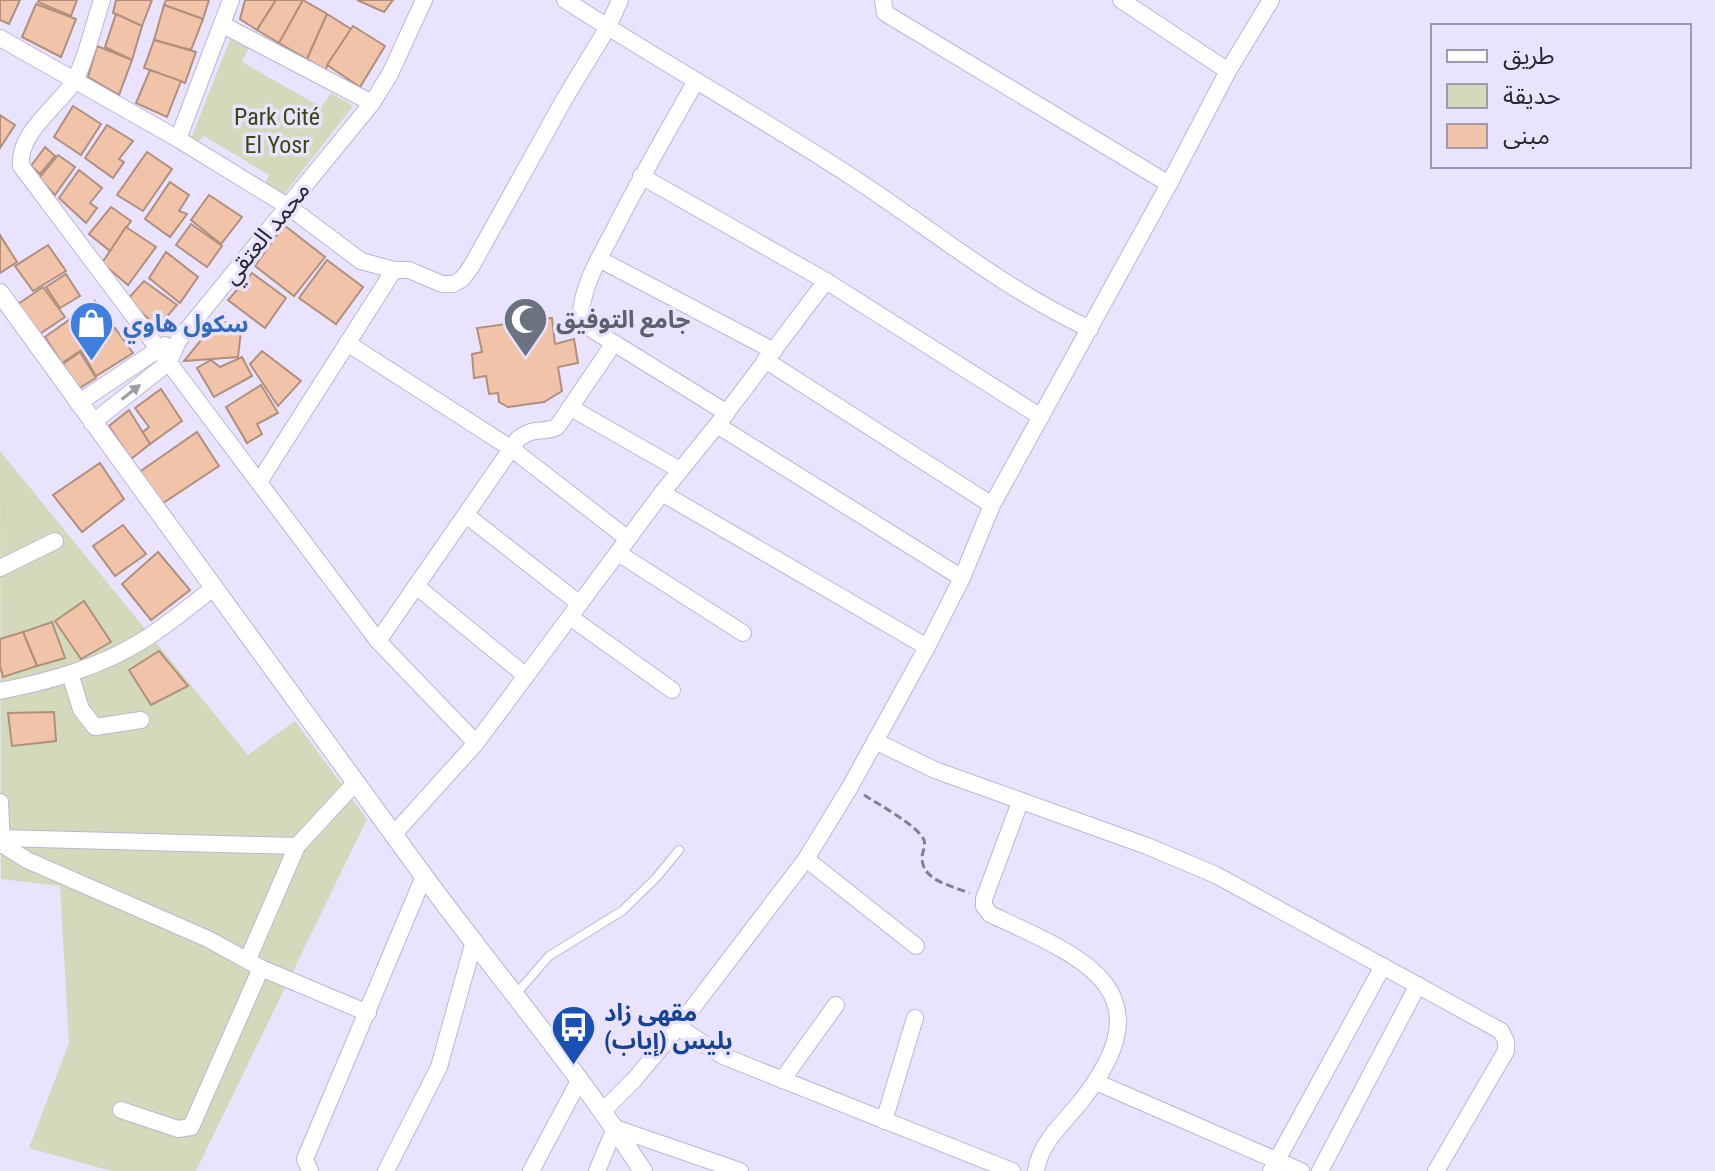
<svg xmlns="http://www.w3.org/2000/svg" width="1715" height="1171" font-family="'Roboto Condensed','Noto Sans Arabic',sans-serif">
<rect width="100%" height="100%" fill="#e9e3ff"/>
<g fill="#d3d9bb">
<path d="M231,37L250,46L242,62L321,107L331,93L353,106L285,193L264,187L269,175L204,136L194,146L190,141Z"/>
<path d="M0,451L248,755L295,721L367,819L196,1171H111L29,1148L69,1043L60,886L1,879Z"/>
</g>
<g fill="#f1c4a9" stroke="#b0907d" stroke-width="2">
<path d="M0,0H20L9,24L0,20Z"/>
<path d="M39,0H77L71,16L38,2Z"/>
<path d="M116,0H152L142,26L113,13Z"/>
<path d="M166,0H209L203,19L164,5Z"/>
<path d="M245,0H276L257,30L240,19Z"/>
<path d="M276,0H303L279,43L257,30Z"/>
<path d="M303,0L327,14L307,59L279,43Z"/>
<path d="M357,0H393L384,12Z"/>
<path d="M36,4L76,19L61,57L22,37Z"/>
<path d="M164,5L203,19L191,50L154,40Z"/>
<path d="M116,14L142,26L132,60L105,47Z"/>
<path d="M327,14L351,29L325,70L307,59Z"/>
<path d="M353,26L385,46L360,87L327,65Z"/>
<path d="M154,40L196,52L185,83L144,68Z"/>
<path d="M97,46L132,60L119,95L88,77Z"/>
<path d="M150,70L181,81L167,117L136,103Z"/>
<path d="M73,106L101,124L81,155L54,137Z"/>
<path d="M0,115L15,125L0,148Z"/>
<path d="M107,125L133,141L119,159L124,162L113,178L85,158Z"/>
<path d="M45,147L55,156L40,174L31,166Z"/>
<path d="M147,152L172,169L143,211L117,195Z"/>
<path d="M58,155L75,167L55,195L39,178Z"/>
<path d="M79,170L102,188L90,203L97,208L86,223L59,198Z"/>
<path d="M170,182L189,195L179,211L187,214L170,237L145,219Z"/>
<path d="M209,195L242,217L221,244L191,220Z"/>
<path d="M111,207L131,221L110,251L89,234Z"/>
<path d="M191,224L222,246L207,267L176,245Z"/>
<path d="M284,225L325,257L294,296L255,266Z"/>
<path d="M126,227L156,247L128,285L102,263Z"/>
<path d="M0,235L17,262L0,273Z"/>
<path d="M48,245L66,271L33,291L15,266Z"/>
<path d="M166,252L198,277L180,303L149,278Z"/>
<path d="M327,260L363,287L336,324L299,298Z"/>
<path d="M252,273L286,298L265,328L228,300Z"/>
<path d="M66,274L80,296L60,308L46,287Z"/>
<path d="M144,281L177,305L158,327L127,300Z"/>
<path d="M43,287L65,317L38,335L18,304Z"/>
<path d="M95,301L113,328L87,345L70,318Z"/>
<path d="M219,318L241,331L238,357L184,361Z"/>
<path d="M552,318L555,344L574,339L578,363L558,367L562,391L544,402L508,407L499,402L498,393L489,394L486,376L474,378L472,354L482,352L477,328Z"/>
<path d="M69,320L86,347L62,363L45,337Z"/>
<path d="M115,328L133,353L96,376L82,352Z"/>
<path d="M262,351L301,381L278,406L250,364Z"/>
<path d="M80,352L96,378L78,389L63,364Z"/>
<path d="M242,357L252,376L214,397L197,368L211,360L220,367Z"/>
<path d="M261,385L278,413L257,424L262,434L247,443L226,407Z"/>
<path d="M161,389L182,421L150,444L142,433L149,427L135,408Z"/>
<path d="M129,410L150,444L131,459L109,426Z"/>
<path d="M197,432L219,466L160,505L138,473Z"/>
<path d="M100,463L124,499L82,532L53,495Z"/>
<path d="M123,525L146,554L115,576L93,546Z"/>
<path d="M158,552L190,590L151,620L122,584Z"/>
<path d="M84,601L111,642L81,659L55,621Z"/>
<path d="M52,622L65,658L37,666L23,632Z"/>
<path d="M23,632L37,666L3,677L0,666V639Z"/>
<path d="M159,651L188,686L151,705L129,670Z"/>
<path d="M54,712L56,741L12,746L8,713Z"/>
</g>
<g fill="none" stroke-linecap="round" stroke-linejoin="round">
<defs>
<path id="service" d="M516,994L549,956L622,911L656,878L679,850"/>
<g id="minor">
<path d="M102,0C94,23 85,64 73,83C56,108 18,133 21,166L378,641L476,743"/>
<path d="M565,0C660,61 760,117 855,179C933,230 1005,290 1090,329"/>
<path d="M883,0L885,13L1169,184"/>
<path d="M1121,0L1228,71"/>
<path d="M223,25L372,103"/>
<path d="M0,38L178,139L289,207L361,261L394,270H409L442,284H453L462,279L471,267L565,98L608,27L620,0"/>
<path d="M696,81C667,132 638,182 612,234C599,258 582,287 581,315L588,327L727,413"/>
<path d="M178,139L231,0"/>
<path d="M641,176L826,281L1041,417"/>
<path d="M599,259L774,351"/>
<path d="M347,343L512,449L628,539"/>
<path d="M765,360L992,505"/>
<path d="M78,403L165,345"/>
<path d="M571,408L680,470"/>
<path d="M92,423L169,362L178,341L372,103L390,74L424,0"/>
<path d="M717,425L962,578"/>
<path d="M259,482L394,270"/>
<path d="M662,493L927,647"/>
<path d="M466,515L580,604"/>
<path d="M618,553L743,633"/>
<path d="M0,568L55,541"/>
<path d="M416,586L526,676"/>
<path d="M570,617L672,690"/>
<path d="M378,641L518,439C534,426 542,434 557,427L614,343"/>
<path d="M70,674L81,709L95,727L141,720"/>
<path d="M0,691C51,681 101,667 145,639C169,624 192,604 215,587"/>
<path d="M877,742L935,770L1147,846L1216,875L1501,1031L1506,1041V1051L1436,1171"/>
<path d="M0,802L2,845"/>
<path d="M1020,802L984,899V906L990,914C1082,957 1169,989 1082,1100C1064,1123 1040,1142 1036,1171"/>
<path d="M394,834L476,743L662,493L717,425L826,281"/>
<path d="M2,838L297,846"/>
<path d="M0,843L27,860L208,939L261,968"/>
<path d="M806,859L916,946"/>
<path d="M248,959L297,846L356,782"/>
<path d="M678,1027L723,1056L1012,1171"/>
<path d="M782,1080L836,1005"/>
<path d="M1096,1082L1301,1171"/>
<path d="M121,1110L178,1129L191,1127L261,968L368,1013"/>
<path d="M603,1111L634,1080L678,1027L806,859L850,787L927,647L962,578L992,505L1169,184L1228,71L1271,0"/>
<path d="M884,1121L915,1018"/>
<path d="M310,1171L305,1159L424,876"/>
<path d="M386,1171L439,1067L474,941"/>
<path d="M531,1171L580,1079"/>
<path d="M597,1171L615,1128L740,1171"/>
<path d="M1271,1171L1383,966"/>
<path d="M1320,1171L1418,985"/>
</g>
<path id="tertiary" d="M0,293C141,487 281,682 423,875C496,974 576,1068 643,1171"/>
</defs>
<use href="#service" stroke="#bcb5d6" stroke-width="10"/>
<use href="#minor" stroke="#bcb5d6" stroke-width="18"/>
<use href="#tertiary" stroke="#bcb5d6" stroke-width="20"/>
<path stroke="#848094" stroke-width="3" stroke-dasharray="8 4" stroke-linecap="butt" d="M864,795C878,804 917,825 924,840C926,846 922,852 922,858C922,881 953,886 969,893"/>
<use href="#service" stroke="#fff" stroke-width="8"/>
<use href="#minor" stroke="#fff" stroke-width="16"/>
<use href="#tertiary" stroke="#fff" stroke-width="18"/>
</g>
<defs><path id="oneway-solid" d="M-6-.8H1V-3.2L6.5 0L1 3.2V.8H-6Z" transform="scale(2)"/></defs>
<use fill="#9f9ea4" href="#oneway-solid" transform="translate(131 392) rotate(-38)"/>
<defs>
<symbol id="mosque-pin" viewBox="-11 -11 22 30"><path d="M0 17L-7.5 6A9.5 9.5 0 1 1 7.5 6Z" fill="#6b7280" stroke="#e9e3ff"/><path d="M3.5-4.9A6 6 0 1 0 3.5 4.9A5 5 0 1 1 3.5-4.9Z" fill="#fff"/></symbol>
<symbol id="shop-pin" viewBox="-11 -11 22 30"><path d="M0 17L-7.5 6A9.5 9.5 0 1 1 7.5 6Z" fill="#3f7fe0" stroke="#e9e3ff"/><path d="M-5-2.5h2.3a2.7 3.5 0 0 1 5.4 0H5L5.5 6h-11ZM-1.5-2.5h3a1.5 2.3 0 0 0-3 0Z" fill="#fff"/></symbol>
<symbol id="bus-pin" viewBox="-11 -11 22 30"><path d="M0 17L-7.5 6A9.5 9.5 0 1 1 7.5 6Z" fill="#1a4fb4" stroke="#e9e3ff"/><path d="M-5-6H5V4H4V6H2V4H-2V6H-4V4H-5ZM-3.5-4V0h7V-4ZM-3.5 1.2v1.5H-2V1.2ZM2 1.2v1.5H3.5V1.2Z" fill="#fff"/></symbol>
</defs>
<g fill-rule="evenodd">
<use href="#mosque-pin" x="500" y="294" width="51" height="69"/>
<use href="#shop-pin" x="66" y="298" width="51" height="69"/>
<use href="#bus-pin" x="548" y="1002" width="51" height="69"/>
</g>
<g text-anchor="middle" stroke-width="7" stroke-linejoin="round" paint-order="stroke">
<g font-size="24" fill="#3f4612" stroke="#e9e3ff">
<text x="277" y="125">Park Cité<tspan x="277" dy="28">El Yosr</tspan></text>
</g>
<g font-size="24" fill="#2a2734" stroke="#e9e3ff">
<text transform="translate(266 233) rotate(-51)" y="8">محمد العتقي</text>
</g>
<g font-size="24" font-weight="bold" fill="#5b616d" stroke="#e9e3ff" text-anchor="start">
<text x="556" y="328">جامع التوفيق</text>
</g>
<g font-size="24" font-weight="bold" fill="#366cbe" stroke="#e9e3ff" text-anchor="start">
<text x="123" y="332">سكول هاوي</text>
</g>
<g font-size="24" font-weight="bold" fill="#164399" stroke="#e9e3ff" text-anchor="start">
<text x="604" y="1021">مقهى زاد<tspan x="604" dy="28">بليس (إياب)</tspan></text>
</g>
</g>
<rect x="1431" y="24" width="260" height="144" fill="#e9e3ff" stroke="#9d98ae" stroke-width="2"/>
<rect x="1447" y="50" width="40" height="12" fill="#ffffff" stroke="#9d98ae" stroke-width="2"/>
<text x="1503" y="64" font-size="24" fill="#2a2734">طريق</text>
<rect x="1447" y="84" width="40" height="24" fill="#d3d9bb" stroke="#9d98ae" stroke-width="2"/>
<text x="1503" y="104" font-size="24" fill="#2a2734">حديقة</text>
<rect x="1447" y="124" width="40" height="24" fill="#f1c4a9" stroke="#9d98ae" stroke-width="2"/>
<text x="1503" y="144" font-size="24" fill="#2a2734">مبنى</text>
</svg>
